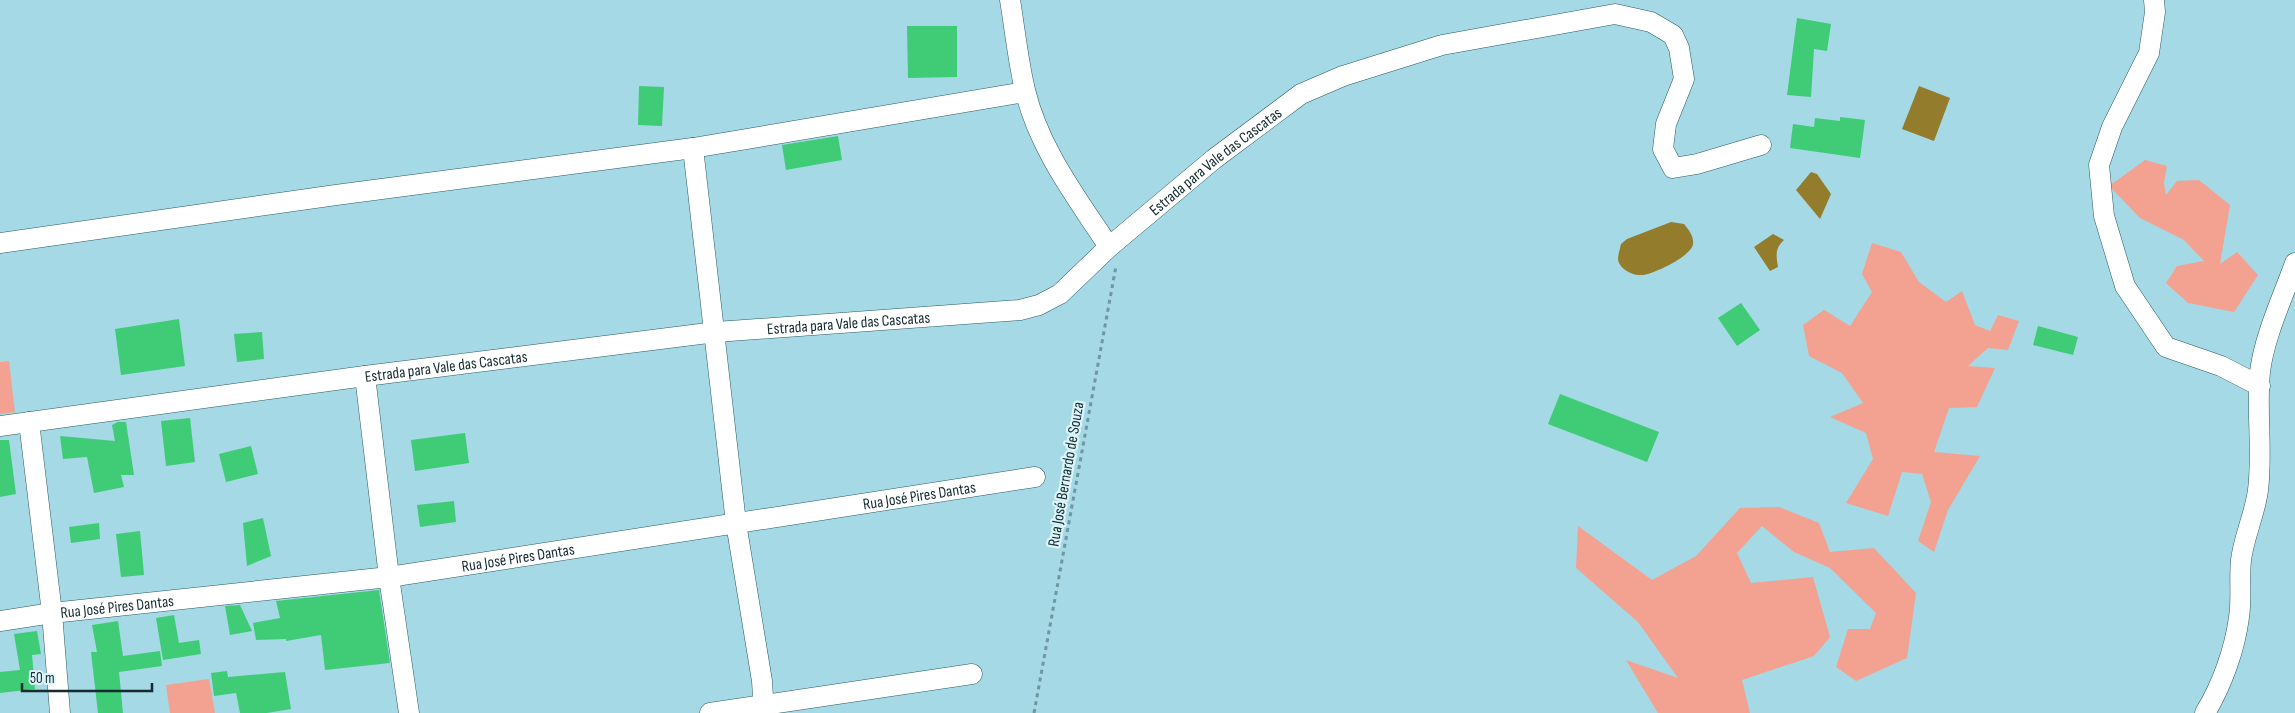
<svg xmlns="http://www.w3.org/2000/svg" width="2295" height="713" font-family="'Sofia Sans Condensed',sans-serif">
<rect width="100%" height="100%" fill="#a4d9e5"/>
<g fill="#f3a291">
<path d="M2145,160L2167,166L2164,183L2166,195L2177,181L2199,180L2230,205L2220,264L2237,252L2258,275L2234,312L2188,303L2166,283L2177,266L2204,261L2184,240L2140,218L2109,186Z"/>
<path d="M1872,243L1901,252L1919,282L1946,302L1962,291L1975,325L1990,331L1998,315L2019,321L2008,350L1988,348L1968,366L1995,368L1977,407L1949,408L1934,452L1980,456L1948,510L1934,552L1918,541L1931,502L1922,474L1902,472L1888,516L1846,503L1873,459L1866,433L1830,417L1863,403L1842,373L1809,356L1803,325L1824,310L1850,326L1872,292L1862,274Z"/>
<path d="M9,361L15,412L0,414V362Z"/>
<path d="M1779,507L1819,523L1830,552L1874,548L1916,593L1907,658L1856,681L1836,667L1848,629H1870L1876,613L1830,568L1794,552L1762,526L1737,553L1751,583L1813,577L1830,637L1814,656L1742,680L1750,713H1658L1626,660L1678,678L1638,622L1576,568L1578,526L1652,580L1696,556L1740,508Z"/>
<path d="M209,679L215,713H170L166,685Z"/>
</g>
<g fill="#937c2c">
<path d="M1919,86L1950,98L1934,141L1902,129Z"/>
<path d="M1811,172L1817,174L1831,194L1820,219L1796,190Z"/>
<path d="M1671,222L1684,224C1689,230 1694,236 1693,244C1692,256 1652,275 1642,275C1633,276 1619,269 1618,259C1618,255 1620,249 1621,244L1627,239Z"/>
<path d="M1773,234L1784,240C1775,248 1776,255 1778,267L1770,271L1754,247Z"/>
</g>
<g fill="#40cb77">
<path d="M1797,18L1831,24L1827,51L1814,49L1811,97L1787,95Z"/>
<path d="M907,26H957V77L908,78Z"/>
<path d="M639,86L664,87L662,126L638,125Z"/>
<path d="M1840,117L1865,120L1860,158L1790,148L1793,124L1814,127L1815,118L1840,121Z"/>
<path d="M838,136L842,160L786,170L782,145Z"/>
<path d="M1741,303L1760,330L1737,346L1718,318Z"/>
<path d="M179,319L185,366L121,375L115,329Z"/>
<path d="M2038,326L2078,337L2073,355L2033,345Z"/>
<path d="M262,332L264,359L237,362L234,334Z"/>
<path d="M1560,394L1659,432L1647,462L1548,424Z"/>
<path d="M190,418L195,462L166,466L161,421Z"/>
<path d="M118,422H126L134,475H121L124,487L94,493L87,457L63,459L60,436L115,441L112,425Z"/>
<path d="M465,433L469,463L415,471L411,440Z"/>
<path d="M0,440H9L16,494L0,497Z"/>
<path d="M251,446L258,474L226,482L219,454Z"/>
<path d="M454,501L456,522L420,527L417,505Z"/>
<path d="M263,518L271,556L247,566L243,523Z"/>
<path d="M99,523L100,539L71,543L69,527Z"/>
<path d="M140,531L144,575L121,577L116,534Z"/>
<path d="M379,590L390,663L325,670L321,635L286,641V639L256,640L253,623L280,618L276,601Z"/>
<path d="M240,605L252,631L230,635L225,606Z"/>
<path d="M174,615L179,643L199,640L201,654L163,660L156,618Z"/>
<path d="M118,621L123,656L160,651L162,666L119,672L123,713H98L91,652H97L92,625Z"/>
<path d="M37,631L41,654L32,655L35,689L0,693V672L20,670L14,634Z"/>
<path d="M227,671L228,677L285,672L291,709L267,713H240L236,693L214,696L211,673Z"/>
</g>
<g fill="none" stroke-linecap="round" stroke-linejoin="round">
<defs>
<g id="minor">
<path d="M1010,0C1015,30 1018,61 1025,90C1039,149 1077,198 1109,247"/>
<path d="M2154,0L2155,12L2149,53L2112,127L2099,165L2104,216L2125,286L2166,347L2221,366L2260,386"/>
<path d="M693,148L736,523L762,681L764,713"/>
<path d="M0,243L336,195L693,148L1025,92"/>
<path d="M365,376L389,577L409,713"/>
<path d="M29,422L52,613L60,713"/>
<path id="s1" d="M0,426L365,376L716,332L1020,310L1039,305L1060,294L1109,247L1214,159L1301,94L1343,76L1442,45L1615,14L1651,22L1673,35L1679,48L1684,79L1666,124L1663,149L1673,168L1697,164L1761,145"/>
<path id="s2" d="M0,621L52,613L389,577L1035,477"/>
<path d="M710,713L972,674"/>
<path d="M2205,713C2222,685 2235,649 2239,617C2242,598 2239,579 2241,560C2244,536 2255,514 2258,490C2263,450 2256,411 2260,372C2264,337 2283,297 2295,263"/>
</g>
</defs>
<use href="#minor" stroke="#285b65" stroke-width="21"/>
<path stroke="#6e97a0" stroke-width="3" stroke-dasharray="4 4" stroke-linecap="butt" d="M1034,713L1116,266"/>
<use href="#minor" stroke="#fff" stroke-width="20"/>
</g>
<g text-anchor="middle" stroke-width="4.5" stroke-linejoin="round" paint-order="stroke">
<g font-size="16" fill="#162b30" stroke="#dbf5fb">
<text dy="6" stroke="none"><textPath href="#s1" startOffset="1275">Estrada para Vale das Cascatas</textPath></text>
<text dy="6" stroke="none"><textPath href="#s1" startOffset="855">Estrada para Vale das Cascatas</textPath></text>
<text dy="6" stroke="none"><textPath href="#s1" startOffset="450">Estrada para Vale das Cascatas</textPath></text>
<text transform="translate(1065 474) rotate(-80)" y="6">Rua José Bernardo de Souza</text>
<text dy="6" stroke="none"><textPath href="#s2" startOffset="928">Rua José Pires Dantas</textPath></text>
<text dy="6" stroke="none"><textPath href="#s2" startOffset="522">Rua José Pires Dantas</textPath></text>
<text dy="6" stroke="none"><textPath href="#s2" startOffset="118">Rua José Pires Dantas</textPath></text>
</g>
</g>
<path d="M22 683v8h130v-8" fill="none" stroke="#162b30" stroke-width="2.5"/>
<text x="30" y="683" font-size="15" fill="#162b30" stroke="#dbf5fb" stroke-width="4" paint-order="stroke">50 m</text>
</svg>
